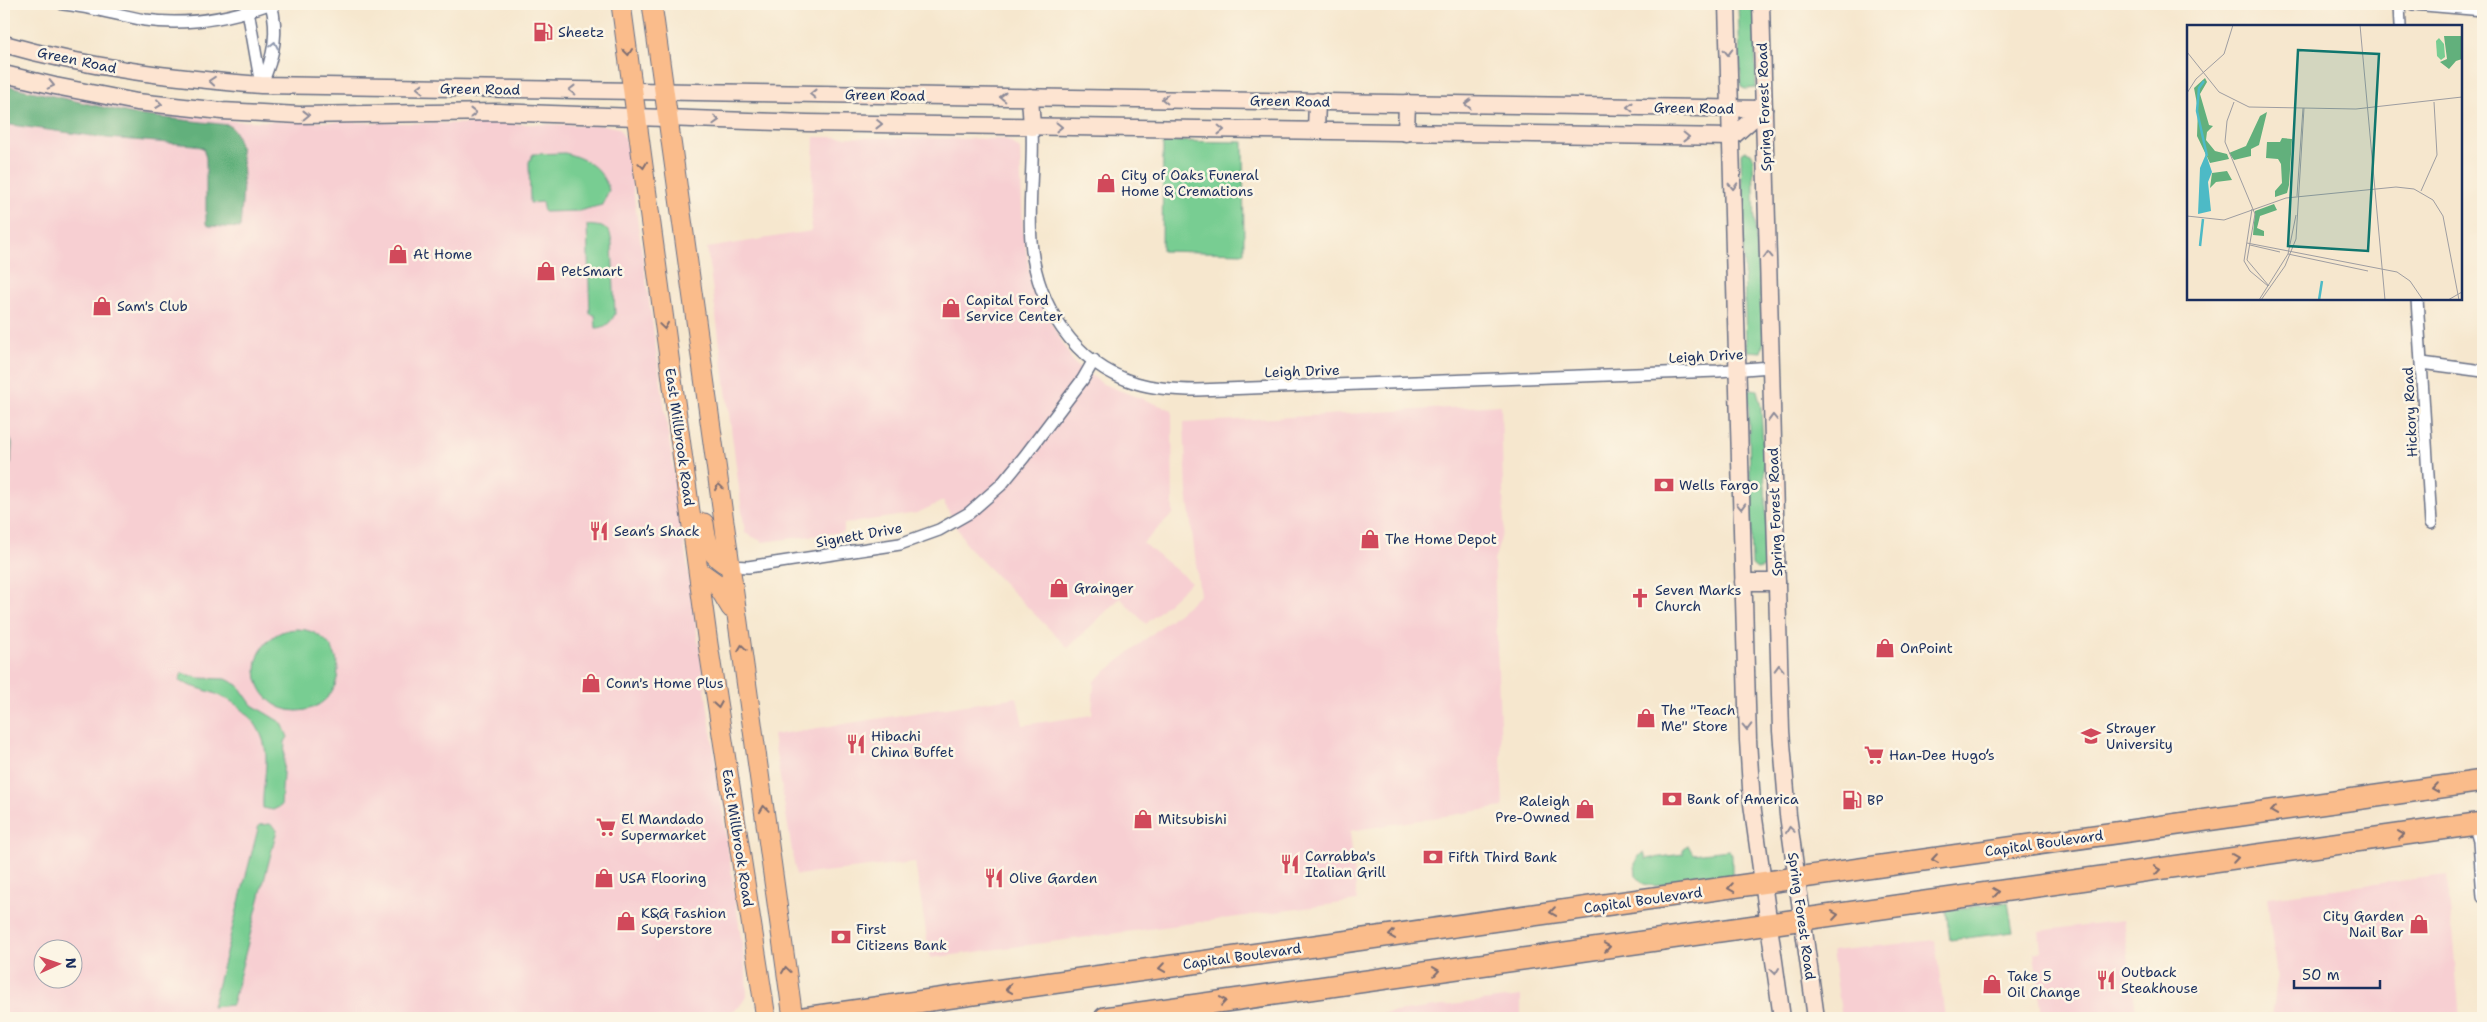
<svg xmlns="http://www.w3.org/2000/svg" width="2487" height="1022" font-family="'Shantell Sans',sans-serif">
<rect width="100%" height="100%" fill="#fcf5e5"/>
<filter id="ink" filterUnits="userSpaceOnUse"><feTurbulence type="fractalNoise" baseFrequency=".02" numOctaves="2"/><feDisplacementMap in="SourceGraphic" scale="10" xChannelSelector="R" yChannelSelector="G"/><feConvolveMatrix kernelMatrix="1 2 1 2 8 2 1 2 1" color-interpolation-filters="sRGB"/></filter>
<filter id="wash" filterUnits="userSpaceOnUse"><feTurbulence type="fractalNoise" baseFrequency=".0096" numOctaves="4" result="noise"/><feDisplacementMap in="SourceGraphic" scale="20" xChannelSelector="R" yChannelSelector="G"/><feGaussianBlur stdDeviation="1.12" result="paint"/><feColorMatrix in="noise" values="0 0 0 0 0 0 0 0 0 0 0 0 0 0 0 0 0 1.4 0 .05"/><feComposite in="paint" operator="in"/></filter>
<g filter="url(#wash)">
<rect width="100%" height="100%" fill="#f6e7ce"/>
<g fill="#f7cfd2" fill-rule="evenodd">
<path d="M4,79L160,111L234,121L603,125L619,128L626,141L746,973L747,996L739,1007L729,1013L689,1018H4ZM42,950H72V980H42Z"/>
<path d="M814,137L1006,139L1020,149L1023,230L1032,289L1074,363L1103,384L1172,410L1173,514L1143,543L1191,582L1146,624L1120,598L1068,648L967,546L943,501L917,513L844,524V532L763,542L745,533L707,248L811,231Z"/>
<path d="M1501,405L1504,527L1494,561L1503,807L1350,831L1357,901L930,958L915,862L796,875L773,735L1017,697L1023,725L1092,715L1094,681L1200,595L1187,492L1184,423Z"/>
<path d="M2447,875L2460,1018H2272L2277,979L2267,897Z"/>
<path d="M2123,920L2137,1018H2025L2042,1015L2034,953L2041,951L2039,931Z"/>
<path d="M1935,940L1945,1018H1842L1832,951Z"/>
<path d="M1521,996V1018H1349Z"/>
</g>
<g fill="#78cd92" stroke="#4a7e78">
<path d="M1738,4H1755L1756,88L1745,89L1741,87Z"/>
<path d="M1163,141L1243,142L1244,253L1162,251Z"/>
<path d="M1746,151L1751,153L1753,157L1755,228L1764,342L1761,352L1748,351L1746,345L1741,154Z"/>
<path d="M565,153C587,159 602,168 609,190L602,205L579,211L544,212L542,202L530,203L529,162L533,154Z"/>
<path d="M587,225L604,227L610,233L612,244L615,314C611,322 606,328 596,328L595,315L590,314Z"/>
<path d="M1752,389L1757,390L1761,407L1769,566L1757,569L1752,565L1748,391Z"/>
<path d="M4,426L12,443L11,464L4,465Z"/>
<circle cx="297" cy="670" r="41"/>
<path d="M182,673L199,678L226,679L238,685L252,705L282,723L288,737L285,742L281,806L273,810L263,808C262,792 266,776 266,761C267,732 248,709 223,697C209,690 193,688 179,681Z"/>
<path d="M270,824L277,830L232,1005L212,1007L259,825Z"/>
<path d="M1688,845L1693,854L1729,850L1732,855V875L1654,886L1644,884L1636,876L1635,864L1638,856L1644,853L1646,859L1683,854V848Z"/>
<path d="M2008,902L2013,932L1950,940L1946,910Z"/>
</g>
<path fill="#62b07c" stroke="#3e706d" d="M4,85L138,115L229,125C249,140 242,204 240,228L209,226L206,224V158L203,148L194,145L107,138L4,124Z"/>
</g>
<g filter="url(#ink)">
<g fill="none" stroke-linecap="round" stroke-linejoin="round">
<defs>
<g id="street">
<path d="M63,4C91,7 118,15 145,20C187,26 230,18 269,4"/>
<path d="M2399,4L2400,26"/>
<path d="M2413,4L2483,10"/>
<path d="M247,5L261,85"/>
<path d="M261,85C274,58 279,32 271,4"/>
<path d="M1032,127C1034,165 1028,203 1031,241C1036,304 1074,364 1136,383C1156,389 1176,390 1197,390L1718,371L1771,367"/>
<path d="M2417,299L2431,523"/>
<path d="M2422,363L2483,371"/>
<path d="M730,566L748,567L900,544L939,530L969,513L1001,485L1024,457L1083,379L1094,360"/>
<path d="M2474,824L2479,841L2483,897"/>
</g>
<g id="secondary">
<path d="M1727,4L1748,740L1752,804L1782,1018"/>
<path d="M1761,4L1781,731L1788,815L1816,1018"/>
<path d="M4,44C88,68 174,78 261,85L1764,109"/>
<path d="M4,74L55,86L137,102L222,111L299,115L498,112L807,123L1732,137L1764,109"/>
<path d="M1030,97L1032,127"/>
<path d="M1316,131L1317,101"/>
<path d="M1406,133L1407,103"/>
<path d="M1743,582H1777"/>
</g>
<g id="primary">
<path d="M621,4L708,644L766,1018"/>
<path d="M652,4L793,1018"/>
<path d="M704,523C706,541 711,559 730,566"/>
<path d="M699,571L716,583L731,608"/>
</g>
<g id="highway">
<path d="M804,1018L2483,781"/>
<path d="M1105,1018L2483,823"/>
</g>
</defs>
<use href="#street" stroke="#686f85" stroke-width="14"/>
<use href="#secondary" stroke="#686f85" stroke-width="19"/>
<use href="#primary" stroke="#686f85" stroke-width="21"/>
<use href="#highway" stroke="#686f85" stroke-width="24"/>
<use href="#street" stroke="#fff" stroke-width="11"/>
<use href="#secondary" stroke="#fde4d1" stroke-width="16"/>
<use href="#primary" stroke="#fabc8b" stroke-width="19"/>
<use href="#highway" stroke="#fabc8b" stroke-width="21"/>
</g>
<defs><path id="oneway-chevron" d="M-2-3.5L2.5 0L-2 3.5" fill="none" stroke-width="1.6" stroke-linecap="round" stroke-linejoin="round" transform="scale(1.25)"/></defs>
<use stroke="#8d97ae" href="#oneway-chevron" transform="translate(274 45) rotate(-78)"/>
<g stroke="#7f6e72">
<use href="#oneway-chevron" transform="translate(628 52) rotate(83)"/>
<use href="#oneway-chevron" transform="translate(643 165) rotate(82)"/>
<use href="#oneway-chevron" transform="translate(664 326) rotate(82)"/>
<use href="#oneway-chevron" transform="translate(719 487) rotate(-98)"/>
<use href="#oneway-chevron" transform="translate(742 648) rotate(-98)"/>
<use href="#oneway-chevron" transform="translate(718 705) rotate(81)"/>
<use href="#oneway-chevron" transform="translate(2435 788) rotate(172)"/>
<use href="#oneway-chevron" transform="translate(764 809) rotate(-98)"/>
<use href="#oneway-chevron" transform="translate(2274 811) rotate(172)"/>
<use href="#oneway-chevron" transform="translate(2401 835) rotate(-8)"/>
<use href="#oneway-chevron" transform="translate(2235 858) rotate(-9)"/>
<use href="#oneway-chevron" transform="translate(1935 859) rotate(172)"/>
<use href="#oneway-chevron" transform="translate(2157 870) rotate(-8)"/>
<use href="#oneway-chevron" transform="translate(1731 888) rotate(171)"/>
<use href="#oneway-chevron" transform="translate(1996 892) rotate(-8)"/>
<use href="#oneway-chevron" transform="translate(1553 912) rotate(172)"/>
<use href="#oneway-chevron" transform="translate(1835 915) rotate(-8)"/>
<use href="#oneway-chevron" transform="translate(1392 935) rotate(172)"/>
<use href="#oneway-chevron" transform="translate(1607 947) rotate(-8)"/>
<use href="#oneway-chevron" transform="translate(1162 968) rotate(172)"/>
<use href="#oneway-chevron" transform="translate(786 970) rotate(-98)"/>
<use href="#oneway-chevron" transform="translate(1436 971) rotate(-8)"/>
<use href="#oneway-chevron" transform="translate(1009 989) rotate(172)"/>
<use href="#oneway-chevron" transform="translate(1223 1001) rotate(-8)"/>
</g>
<g stroke="#8c8a98">
<use href="#oneway-chevron" transform="translate(1728 52) rotate(88)"/>
<use href="#oneway-chevron" transform="translate(212 81) rotate(-175)"/>
<use href="#oneway-chevron" transform="translate(51 85) rotate(13)"/>
<use href="#oneway-chevron" transform="translate(420 88) rotate(-179)"/>
<use href="#oneway-chevron" transform="translate(572 90) rotate(-179)"/>
<use href="#oneway-chevron" transform="translate(813 94) rotate(-179)"/>
<use href="#oneway-chevron" transform="translate(1003 97) rotate(-179)"/>
<use href="#oneway-chevron" transform="translate(1165 99) rotate(-179)"/>
<use href="#oneway-chevron" transform="translate(159 104) rotate(7)"/>
<use href="#oneway-chevron" transform="translate(1468 104) rotate(-179)"/>
<use href="#oneway-chevron" transform="translate(1630 107) rotate(-179)"/>
<use href="#oneway-chevron" transform="translate(473 113) rotate(-1)"/>
<use href="#oneway-chevron" transform="translate(306 115) rotate(-1)"/>
<use href="#oneway-chevron" transform="translate(716 120) rotate(2)"/>
<use href="#oneway-chevron" transform="translate(879 124) rotate(1)"/>
<use href="#oneway-chevron" transform="translate(1059 127) rotate(1)"/>
<use href="#oneway-chevron" transform="translate(1221 130) rotate(1)"/>
<use href="#oneway-chevron" transform="translate(1686 137) rotate(1)"/>
<use href="#oneway-chevron" transform="translate(1733 186) rotate(88)"/>
<use href="#oneway-chevron" transform="translate(1768 255) rotate(-92)"/>
<use href="#oneway-chevron" transform="translate(1773 418) rotate(-92)"/>
<use href="#oneway-chevron" transform="translate(1741 506) rotate(88)"/>
<use href="#oneway-chevron" transform="translate(1779 668) rotate(-92)"/>
<use href="#oneway-chevron" transform="translate(1747 727) rotate(89)"/>
<use href="#oneway-chevron" transform="translate(1790 830) rotate(-98)"/>
<use href="#oneway-chevron" transform="translate(1775 971) rotate(83)"/>
</g>
</g>
<defs>
<symbol id="fuel-bare" viewBox="-9 -9 18 18"><path d="M-5.5-6h7V0h2V4h1.3V-2.5L3-4.5l.8-.8L6-3V5H2.5V1h-1V6h-7ZM-4.2-4.7v3.2H.2V-4.7Z" fill="#d1495b" stroke="#fcf5e5" stroke-width="2.5" paint-order="stroke"/></symbol>
<symbol id="shop-bare" viewBox="-9 -9 18 18"><path d="M-5-2.5h2.3a2.7 3.5 0 0 1 5.4 0H5L5.5 6h-11ZM-1.5-2.5h3a1.5 2.3 0 0 0-3 0Z" fill="#d1495b" stroke="#fcf5e5" stroke-width="2.5" paint-order="stroke"/></symbol>
<symbol id="bank-bare" viewBox="-9 -9 18 18"><path d="M-6-4H6V4H-6ZM0-2.3a2.3 2.3 0 1 0 0 4.6a2.3 2.3 0 1 0 0-4.6Z" fill="#d1495b" stroke="#fcf5e5" stroke-width="2.5" paint-order="stroke"/></symbol>
<symbol id="restaurant-bare" viewBox="-9 -9 18 18"><path d="M-5-6h1v4h1v-4h1v4h1v-4h1v5L-1.5 .5V6h-2V.5L-5-1ZM5-6V6H3V1.5H1.5Q1.5-4 5-6Z" fill="#d1495b" stroke="#fcf5e5" stroke-width="2.5" paint-order="stroke"/></symbol>
<symbol id="church-bare" viewBox="-9 -9 18 18"><path d="M-1.2-6h2.4v3.5h3.3v2.4h-3.3V6h-2.4V-.1h-3.3v-2.4h3.3Z" fill="#d1495b" stroke="#fcf5e5" stroke-width="2.5" paint-order="stroke"/></symbol>
<symbol id="university-bare" viewBox="-9 -9 18 18"><path d="M0-5L7-2L0 1L-7-2ZM-4 1L0 2.5L4 1V4Q0 6-4 4Z" fill="#d1495b" stroke="#fcf5e5" stroke-width="2.5" paint-order="stroke"/></symbol>
<symbol id="supermarket-bare" viewBox="-9 -9 18 18"><path d="M-6-5.5h2.5l.6 2H6L4.5 2H-2.5L-4.4-4H-6ZM-1.5 3.2a1.3 1.3 0 1 0 .1 0ZM3 3.2a1.3 1.3 0 1 0 .1 0Z" fill="#d1495b" stroke="#fcf5e5" stroke-width="2.5" paint-order="stroke"/></symbol>
</defs>
<g fill-rule="evenodd">
<use href="#fuel-bare" x="529" y="18" width="28" height="28"/>
<use href="#shop-bare" x="1092" y="169" width="28" height="28"/>
<use href="#shop-bare" x="384" y="240" width="28" height="28"/>
<use href="#shop-bare" x="532" y="257" width="28" height="28"/>
<use href="#shop-bare" x="88" y="292" width="28" height="28"/>
<use href="#shop-bare" x="937" y="294" width="28" height="28"/>
<use href="#bank-bare" x="1650" y="471" width="28" height="28"/>
<use href="#restaurant-bare" x="585" y="517" width="28" height="28"/>
<use href="#shop-bare" x="1356" y="525" width="28" height="28"/>
<use href="#shop-bare" x="1045" y="574" width="28" height="28"/>
<use href="#church-bare" x="1626" y="584" width="28" height="28"/>
<use href="#shop-bare" x="1871" y="634" width="28" height="28"/>
<use href="#shop-bare" x="577" y="669" width="28" height="28"/>
<use href="#shop-bare" x="1632" y="704" width="28" height="28"/>
<use href="#university-bare" x="2077" y="722" width="28" height="28"/>
<use href="#restaurant-bare" x="842" y="730" width="28" height="28"/>
<use href="#supermarket-bare" x="1860" y="741" width="28" height="28"/>
<use href="#bank-bare" x="1658" y="785" width="28" height="28"/>
<use href="#fuel-bare" x="1838" y="786" width="28" height="28"/>
<use href="#shop-bare" x="1571" y="795" width="28" height="28"/>
<use href="#shop-bare" x="1129" y="805" width="28" height="28"/>
<use href="#supermarket-bare" x="592" y="813" width="28" height="28"/>
<use href="#bank-bare" x="1419" y="843" width="28" height="28"/>
<use href="#restaurant-bare" x="1276" y="850" width="28" height="28"/>
<use href="#shop-bare" x="590" y="864" width="28" height="28"/>
<use href="#restaurant-bare" x="980" y="864" width="28" height="28"/>
<use href="#shop-bare" x="612" y="907" width="28" height="28"/>
<use href="#shop-bare" x="2405" y="910" width="28" height="28"/>
<use href="#bank-bare" x="827" y="923" width="28" height="28"/>
<use href="#restaurant-bare" x="2092" y="966" width="28" height="28"/>
<use href="#shop-bare" x="1978" y="970" width="28" height="28"/>
</g>
<g text-anchor="middle" stroke-width="5" stroke-linejoin="round" paint-order="stroke">
<g font-size="14" fill="#1b2f5e" stroke="#fcf5e5" text-anchor="start">
<text x="558" y="37">Sheetz</text>
<text x="1121" y="180">City of Oaks Funeral<tspan x="1121" dy="16">Home &amp; Cremations</tspan></text>
<text x="413" y="259">At Home</text>
<text x="561" y="276">PetSmart</text>
<text x="966" y="305">Capital Ford<tspan x="966" dy="16">Service Center</tspan></text>
<text x="117" y="311">Sam's Club</text>
<text x="1679" y="490">Wells Fargo</text>
<text x="614" y="536">Sean’s Shack</text>
<text x="1385" y="544">The Home Depot</text>
<text x="1074" y="593">Grainger</text>
<text x="1655" y="595">Seven Marks<tspan x="1655" dy="16">Church</tspan></text>
<text x="1900" y="653">OnPoint</text>
<text x="606" y="688">Conn's Home Plus</text>
<text x="1661" y="715">The "Teach<tspan x="1661" dy="16">Me" Store</tspan></text>
<text x="2106" y="733">Strayer<tspan x="2106" dy="16">University</tspan></text>
<text x="871" y="741">Hibachi<tspan x="871" dy="16">China Buffet</tspan></text>
<text x="1889" y="760">Han-Dee Hugo’s</text>
<text x="1687" y="804">Bank of America</text>
<text x="1867" y="805">BP</text>
<text x="1570" y="806" text-anchor="end">Raleigh<tspan x="1570" dy="16">Pre-Owned</tspan></text>
<text x="621" y="824">El Mandado<tspan x="621" dy="16">Supermarket</tspan></text>
<text x="1158" y="824">Mitsubishi</text>
<text x="1305" y="861">Carrabba's<tspan x="1305" dy="16">Italian Grill</tspan></text>
<text x="1448" y="862">Fifth Third Bank</text>
<text x="619" y="883">USA Flooring</text>
<text x="1009" y="883">Olive Garden</text>
<text x="641" y="918">K&amp;G Fashion<tspan x="641" dy="16">Superstore</tspan></text>
<text x="2404" y="921" text-anchor="end">City Garden<tspan x="2404" dy="16">Nail Bar</tspan></text>
<text x="856" y="934">First<tspan x="856" dy="16">Citizens Bank</tspan></text>
<text x="2121" y="977">Outback<tspan x="2121" dy="16">Steakhouse</tspan></text>
<text x="2007" y="981">Take 5<tspan x="2007" dy="16">Oil Change</tspan></text>
</g>
<g font-size="14" fill="#1b2f5e" stroke="#fcf5e5">
<text transform="translate(77 60) rotate(12)" y="5">Green Road</text>
<text transform="translate(480 89) rotate(1)" y="5">Green Road</text>
<text transform="translate(885 95) rotate(1)" y="5">Green Road</text>
<text transform="translate(1290 101) rotate(1)" y="5">Green Road</text>
<text transform="translate(1764 107) rotate(-92)" y="5">Spring Forest Road</text>
<text transform="translate(1694 108) rotate(1)" y="5">Green Road</text>
<text transform="translate(1706 356) rotate(-3)" y="5">Leigh Drive</text>
<text transform="translate(1302 371) rotate(-2)" y="5">Leigh Drive</text>
<text transform="translate(2410 412) rotate(-93)" y="5">Hickory Road</text>
<text transform="translate(680 437) rotate(82)" y="5">East Millbrook Road</text>
<text transform="translate(1775 512) rotate(-92)" y="5">Spring Forest Road</text>
<text transform="translate(859 535) rotate(-10)" y="5">Signett Drive</text>
<text transform="translate(738 838) rotate(81)" y="5">East Millbrook Road</text>
<text transform="translate(2044 843) rotate(-8)" y="5">Capital Boulevard</text>
<text transform="translate(1643 900) rotate(-8)" y="5">Capital Boulevard</text>
<text transform="translate(1802 916) rotate(82)" y="5">Spring Forest Road</text>
<text transform="translate(1242 956) rotate(-8)" y="5">Capital Boulevard</text>
</g>
</g>
<g transform="translate(2187 25)">
<rect width="275" height="275" fill="#f6e7ce"/>
<path d="M252,13L257,19L258,32L254,35L250,31L249,16Z" fill="#78cd92"/>
<path d="M257,11H275V34L269,36L262,44L253,37L260,34ZM18,53L20,57L13,69L22,100L26,101L20,107L19,115L28,126L40,129L42,134L23,138L10,111L11,84L7,63ZM80,87L72,120L64,124V131L47,135L42,128L59,121L73,91ZM95,113L105,114L102,160L100,168L88,172V166L95,158L94,139L91,134L79,133L80,117H93ZM40,146L45,155L29,157L23,163L25,148ZM87,179L90,185L73,191L70,203L77,206V211L66,210L68,186Z" fill="#62b07c"/>
<path d="M19,129L25,147L21,157L24,186L11,189L13,143Z" fill="#4dbac6"/>
<path fill="none" stroke="#4dbac6" stroke-width="2.5" d="M17,56L12,63L10,86L20,131M13,221L16,194M132,275L135,256"/>
<path fill="none" stroke="#9e9da1" stroke-width="1" d="M173,0L198,275M0,27L32,67L62,82L169,84L275,72M0,68L9,54L37,29L46,0M47,77L40,96L38,117L68,189L60,235L82,261M234,166L250,130L247,77M110,171L116,83M65,184L57,236L63,246L81,261M0,191L37,195L99,173L209,162L227,164L246,175L256,191L272,275M60,218L210,247L223,256L236,275M63,220L93,227M101,229L181,246M72,275L101,229L109,190M74,275L98,241L109,214L117,83M261,275L275,267"/>
<path fill="#0f766e" fill-opacity="0.15" stroke="#0f766e" stroke-width="2.5" d="M111,25L192,29L181,226L101,221Z"/>
<rect width="275" height="275" fill="none" stroke="#1b2f5e" stroke-width="2.5"/>
</g>
<rect width="2487" height="1022" fill="none" stroke="#fcf5e5" stroke-width="20"/>
<g transform="translate(58 964) rotate(87)"><circle r="24" fill="#fcf5e5" stroke="#a2a6af"/>
<path d="M0-4L9 19L0 12L-9 19Z" fill="#d1495b"/>
<text y="-8" font-size="14" font-weight="bold" text-anchor="middle" fill="#1b2f5e">N</text>
</g>
<path d="M2294 980v8h86v-8" fill="none" stroke="#1b2f5e" stroke-width="2.5"/>
<text x="2302" y="980" font-size="15" fill="#1b2f5e" stroke="#fcf5e5" stroke-width="4" paint-order="stroke">50 m</text>
</svg>
